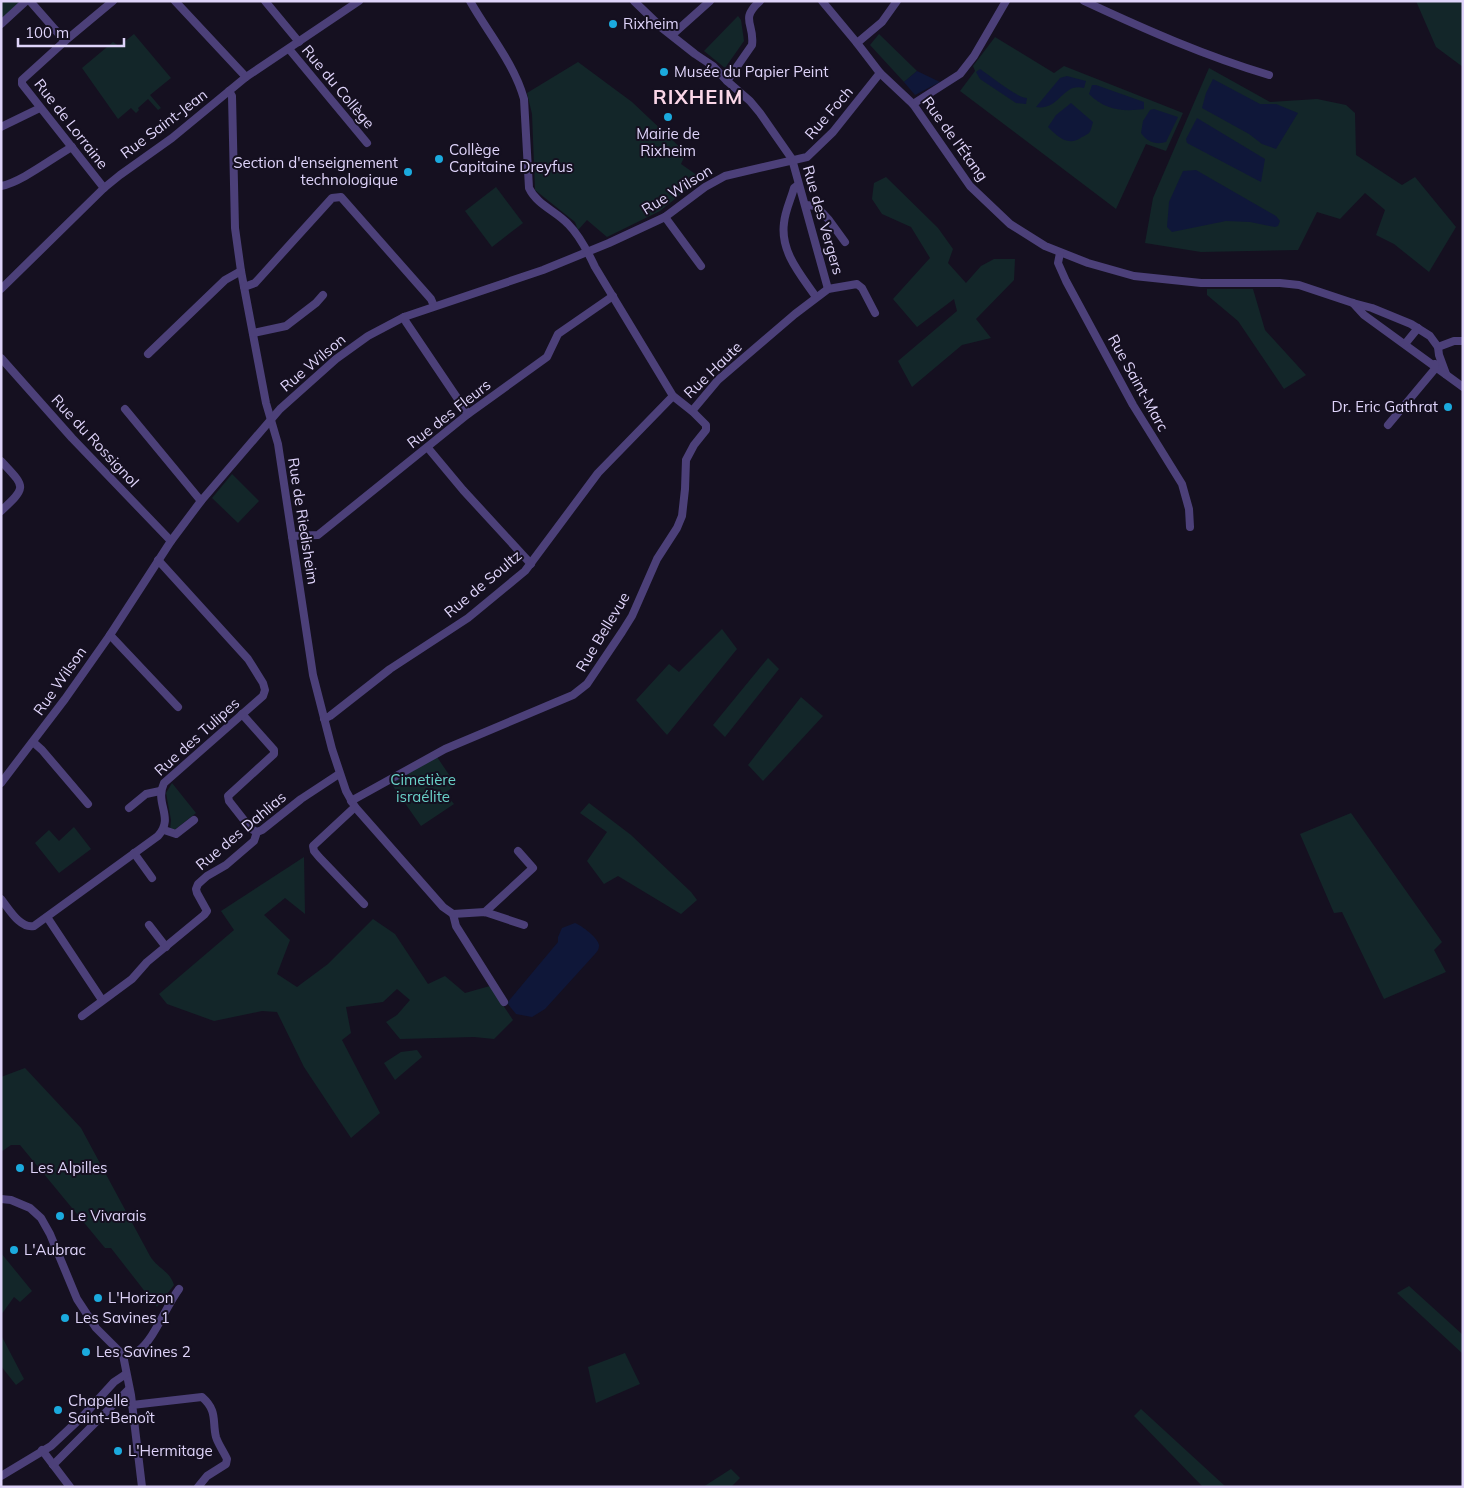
<svg xmlns="http://www.w3.org/2000/svg" width="1464" height="1488" font-family="Mulish,sans-serif">
<rect width="100%" height="100%" fill="#151020"/>
<g fill="#132629">
<path d="M1,1H21L1,20Z"/>
<path d="M1416,1H1463V67L1436,47Z"/>
<path d="M738,16L741,20L744,41L725,68L704,51Z"/>
<path d="M134,34L171,78L150,95L161,108L158,110L148,99L138,108L139,110L136,113L131,108L118,119L82,68L113,42L119,46Z"/>
<path d="M879,34L917,71L904,82L870,45Z"/>
<path d="M995,37L1054,73L1064,66L1183,113L1166,151L1146,144L1116,209L960,91L975,71L973,66Z"/>
<path d="M578,62L632,102L686,153L681,164L701,178L660,211L607,237L587,220L578,230L575,222L535,190L532,114L527,93Z"/>
<path d="M1209,68L1270,102L1317,99L1346,105L1355,113L1356,155L1402,185L1415,177L1456,227L1429,272L1394,244L1376,235L1385,210L1365,193L1340,219L1317,212L1298,250L1201,252L1145,243L1153,198Z"/>
<path d="M886,177L938,228L953,249L948,263L966,283L981,266L994,259H1015L1014,280L976,319L991,338L962,345L912,387L898,361L957,311L954,299L917,327L893,299L930,258L911,227L882,214L872,199L874,183Z"/>
<path d="M496,187L523,223L492,247L465,211Z"/>
<path d="M1207,289H1253L1265,330L1306,375L1284,389L1238,321L1207,295Z"/>
<path d="M232,474L259,501L238,523L212,498Z"/>
<path d="M722,629L737,649L667,735L636,700L669,664L679,672Z"/>
<path d="M768,658L779,669L725,737L713,725Z"/>
<path d="M801,697L823,716L763,781L748,765Z"/>
<path d="M437,757L456,785L445,793L454,804L421,826L390,782Z"/>
<path d="M172,783L196,813L173,831L170,830L171,820L166,793Z"/>
<path d="M589,803L631,835L691,892L697,900L681,914L618,876L604,884L587,861L607,832L580,813Z"/>
<path d="M1351,813L1442,942L1434,950L1446,972L1384,999L1342,912L1334,913L1300,834Z"/>
<path d="M74,827L91,849L59,873L35,843L49,830L59,841Z"/>
<path d="M304,857L305,914L285,898L264,915L290,940L277,974L297,987L328,964L373,919L395,934L428,984L445,976L465,993L490,986L513,1020L494,1039L474,1037L400,1039L386,1022L397,1015L410,1000L397,989L383,1002L346,1007L351,1033L342,1040L380,1113L351,1138L304,1067L277,1012L262,1011L214,1021L167,1004L159,994L234,930L221,911Z"/>
<path d="M417,1050L422,1057L395,1080L384,1063L401,1052Z"/>
<path d="M25,1068L81,1128L150,1256C158,1269 170,1271 174,1285L157,1307L111,1248H105L20,1145H11L1,1152V1077Z"/>
<path d="M1,1253L32,1291L20,1302L14,1297L1,1315Z"/>
<path d="M1409,1286L1463,1335V1354L1397,1293Z"/>
<path d="M1,1335L24,1379L16,1385L1,1366Z"/>
<path d="M625,1353L640,1384L596,1403L588,1367Z"/>
<path d="M1141,1409L1226,1487H1203L1134,1416Z"/>
<path d="M731,1469L740,1478L731,1487H703Z"/>
</g>
<g fill="#0f1739">
<path d="M980,69C991,76 1017,98 1027,98L1026,104L1016,103L980,79L976,72Z"/>
<path d="M917,71L940,82L915,95L904,82Z"/>
<path d="M1067,76L1086,81L1084,88C1062,82 1060,111 1036,107L1060,78Z"/>
<path d="M1213,79L1260,104H1276L1298,113L1276,149L1262,144L1249,134L1202,108L1206,93Z"/>
<path d="M1092,85H1096L1144,102V109C1122,112 1105,110 1089,94Z"/>
<path d="M1071,103L1093,122C1092,125 1091,131 1089,133C1089,133 1083,137 1082,137C1068,147 1058,137 1048,127L1056,115Z"/>
<path d="M1154,109L1178,117L1166,142C1156,145 1147,142 1141,133L1143,121L1150,110Z"/>
<path d="M1197,118L1265,159L1261,182L1187,143L1186,139Z"/>
<path d="M1196,170L1276,216L1280,221L1278,226L1275,227L1250,222L1226,221L1172,232L1167,227L1169,202L1183,171Z"/>
<path d="M575,923C581,925 600,939 599,946C599,949 597,952 595,954L545,1009L532,1017L516,1014L507,1003L558,942V937L562,928Z"/>
</g>
<g fill="none" stroke-linecap="round" stroke-linejoin="round">
<g stroke="#4c4079" stroke-width="8">
<path d="M30,1L65,41"/>
<path d="M175,1L246,77"/>
<path d="M265,1L299,42"/>
<path d="M634,1L662,28L695,54L713,66L727,81L750,101L760,113L792,159L828,289"/>
<path d="M822,1L857,43L880,73L913,104L970,186L1010,224L1045,246L1088,263L1134,276L1201,283H1280L1299,285L1353,303L1372,308L1411,324L1430,336L1438,347L1439,355L1446,374"/>
<path d="M1084,1C1144,29 1205,56 1269,75"/>
<path d="M1,24L26,1"/>
<path d="M672,35L710,1"/>
<path d="M857,43L882,22L897,1"/>
<path d="M289,49L367,143"/>
<path d="M727,81L752,45C755,23 739,20 760,1"/>
<path d="M229,91L232,96L235,228L241,271L266,403L278,444L313,675L332,749L346,791L355,807L443,907L453,914L456,926L504,1002"/>
<path d="M913,104L960,74L974,56L1006,1"/>
<path d="M1,127L40,108"/>
<path d="M798,185L794,188C791,199 785,211 784,223C780,252 801,275 816,297"/>
<path d="M1,186C22,182 52,158 72,147"/>
<path d="M104,188L22,84V80L65,41L113,1"/>
<path d="M806,205L816,206L829,220L845,242"/>
<path d="M665,217L701,266"/>
<path d="M1060,253L1058,263L1066,281L1133,405L1182,484L1189,509L1190,527"/>
<path d="M244,287L255,283L332,198L341,197L431,299L434,306"/>
<path d="M1,289L104,188L120,175L172,138L246,77L359,1"/>
<path d="M1353,303L1364,315L1463,387"/>
<path d="M404,317L406,322L468,414"/>
<path d="M253,333L286,326L316,303L323,295"/>
<path d="M1405,344L1418,328"/>
<path d="M1438,347L1454,341H1463"/>
<path d="M148,354L225,280L241,271"/>
<path d="M1,358L72,438L171,541"/>
<path d="M125,409L201,501"/>
<path d="M692,411L718,380L795,314L828,289L857,284L862,288L875,313"/>
<path d="M1388,425L1434,370L1435,364"/>
<path d="M428,448L463,490L531,564"/>
<path d="M1,461C25,487 28,486 1,511"/>
<path d="M292,536L318,535L468,414L547,357L558,334L613,296"/>
<path d="M110,635L178,707"/>
<path d="M242,714L274,750V754L228,796L229,801L251,829L257,832"/>
<path d="M324,719L330,716L390,669L468,618L525,571L598,473L673,396"/>
<path d="M33,742L42,750L88,804"/>
<path d="M1,783L65,699L110,635L171,541L201,501L280,409L336,359L368,336L404,317L543,270L609,243L665,217L705,187L725,176L807,157L833,132L880,73"/>
<path d="M351,801L445,749L573,695L587,684L622,632L632,616L657,559L677,528L682,516L685,489L686,460L694,445L706,430V425L692,411L673,396L595,267C588,252 580,236 568,224C556,211 537,205 529,188L524,99C514,63 488,33 470,1"/>
<path d="M355,807L313,846L314,851L319,857L364,904"/>
<path d="M129,808L146,794L160,791"/>
<path d="M164,830L176,834L194,820"/>
<path d="M134,853L152,878"/>
<path d="M1,899C9,909 20,929 34,926L158,836C175,817 154,804 164,783L263,696L265,690L263,683L248,659L158,560"/>
<path d="M485,912L533,868L518,851"/>
<path d="M453,914L485,912L524,925"/>
<path d="M47,917L102,1000"/>
<path d="M149,925L166,947"/>
<path d="M82,1016L132,979L147,962L204,915L207,911L197,893L196,889L198,884L207,876L226,865L254,841L257,832L262,830L301,799L339,774"/>
<path d="M1,1199L11,1200L30,1208L41,1218L50,1234L77,1299L96,1328L123,1355L131,1395L142,1487"/>
<path d="M123,1355C128,1354 134,1354 138,1351C154,1340 166,1306 179,1289"/>
<path d="M132,1405L202,1397C218,1411 212,1421 216,1437C218,1444 224,1452 227,1459L226,1464L207,1476L198,1487"/>
<path d="M42,1450L70,1487"/>
<path d="M53,1465L129,1389"/>
<path d="M1,1476L51,1446L84,1415L114,1382L126,1374"/>
</g>
</g>
<g fill="#1baade" stroke="#151020" stroke-width="2">
<circle cx="613" cy="24" r="5"/>
<circle cx="664" cy="72" r="5"/>
<circle cx="668" cy="117" r="5"/>
<circle cx="439" cy="159" r="5"/>
<circle cx="408" cy="172" r="5"/>
<circle cx="1448" cy="407" r="5"/>
<circle cx="20" cy="1168" r="5"/>
<circle cx="60" cy="1216" r="5"/>
<circle cx="14" cy="1250" r="5"/>
<circle cx="98" cy="1298" r="5"/>
<circle cx="65" cy="1318" r="5"/>
<circle cx="86" cy="1352" r="5"/>
<circle cx="58" cy="1410" r="5"/>
<circle cx="118" cy="1451" r="5"/>
</g>
<g text-anchor="middle" stroke-width="4" stroke-linejoin="round" paint-order="stroke">
<g font-size="15" fill="#dfd4fa" stroke="#151020" text-anchor="start">
<text x="623" y="29">Rixheim</text>
<text x="674" y="77">Musée du Papier Peint</text>
<text x="668" y="139" text-anchor="middle">Mairie de<tspan x="668" dy="17">Rixheim</tspan></text>
<text x="449" y="155">Collège<tspan x="449" dy="17">Capitaine Dreyfus</tspan></text>
<text x="398" y="168" text-anchor="end">Section d'enseignement<tspan x="398" dy="17">technologique</tspan></text>
<text x="1438" y="412" text-anchor="end">Dr. Eric Gathrat</text>
<text x="30" y="1173">Les Alpilles</text>
<text x="70" y="1221">Le Vivarais</text>
<text x="24" y="1255">L'Aubrac</text>
<text x="108" y="1303">L'Horizon</text>
<text x="75" y="1323">Les Savines 1</text>
<text x="96" y="1357">Les Savines 2</text>
<text x="68" y="1406">Chapelle<tspan x="68" dy="17">Saint-Benoît</tspan></text>
<text x="128" y="1456">L'Hermitage</text>
</g>
<g font-size="15" fill="#dfd4fa" stroke="#151020">
<text transform="translate(338 87) rotate(50)" y="5">Rue du Collège</text>
<text transform="translate(829 113) rotate(-49)" y="5">Rue Foch</text>
<text transform="translate(71 124) rotate(52)" y="5">Rue de Lorraine</text>
<text transform="translate(164 124) rotate(-37)" y="5">Rue Saint-Jean</text>
<text transform="translate(955 139) rotate(54)" y="5">Rue de l'Étang</text>
<text transform="translate(677 190) rotate(-32)" y="5">Rue Wilson</text>
<text transform="translate(823 220) rotate(74)" y="5">Rue des Vergers</text>
<text transform="translate(313 363) rotate(-40)" y="5">Rue Wilson</text>
<text transform="translate(713 370) rotate(-44)" y="5">Rue Haute</text>
<text transform="translate(1138 383) rotate(61)" y="5">Rue Saint-Marc</text>
<text transform="translate(449 414) rotate(-38)" y="5">Rue des Fleurs</text>
<text transform="translate(95 441) rotate(47)" y="5">Rue du Rossignol</text>
<text transform="translate(303 521) rotate(81)" y="5">Rue de Riedisheim</text>
<text transform="translate(483 584) rotate(-40)" y="5">Rue de Soultz</text>
<text transform="translate(603 632) rotate(-59)" y="5">Rue Bellevue</text>
<text transform="translate(60 681) rotate(-55)" y="5">Rue Wilson</text>
<text transform="translate(197 737) rotate(-42)" y="5">Rue des Tulipes</text>
<text transform="translate(241 831) rotate(-40)" y="5">Rue des Dahlias</text>
</g>
<g font-size="15" fill="#69d1c8" stroke="#151020">
<text x="423" y="785">Cimetière<tspan x="423" dy="17">israélite</tspan></text>
</g>
<g font-size="20" font-weight="bold" letter-spacing="1" fill="#fad6e7" stroke="#151020">
<text x="698" y="104">RIXHEIM</text>
</g>
</g>
<rect width="1464" height="1488" fill="none" stroke="#dfd4fa" stroke-width="5"/>
<path d="M18 38v8h106v-8" fill="none" stroke="#dfd4fa" stroke-width="2.5"/>
<text x="25" y="38" font-size="15" fill="#dfd4fa" stroke="#151020" stroke-width="4" paint-order="stroke">100 m</text>
</svg>
